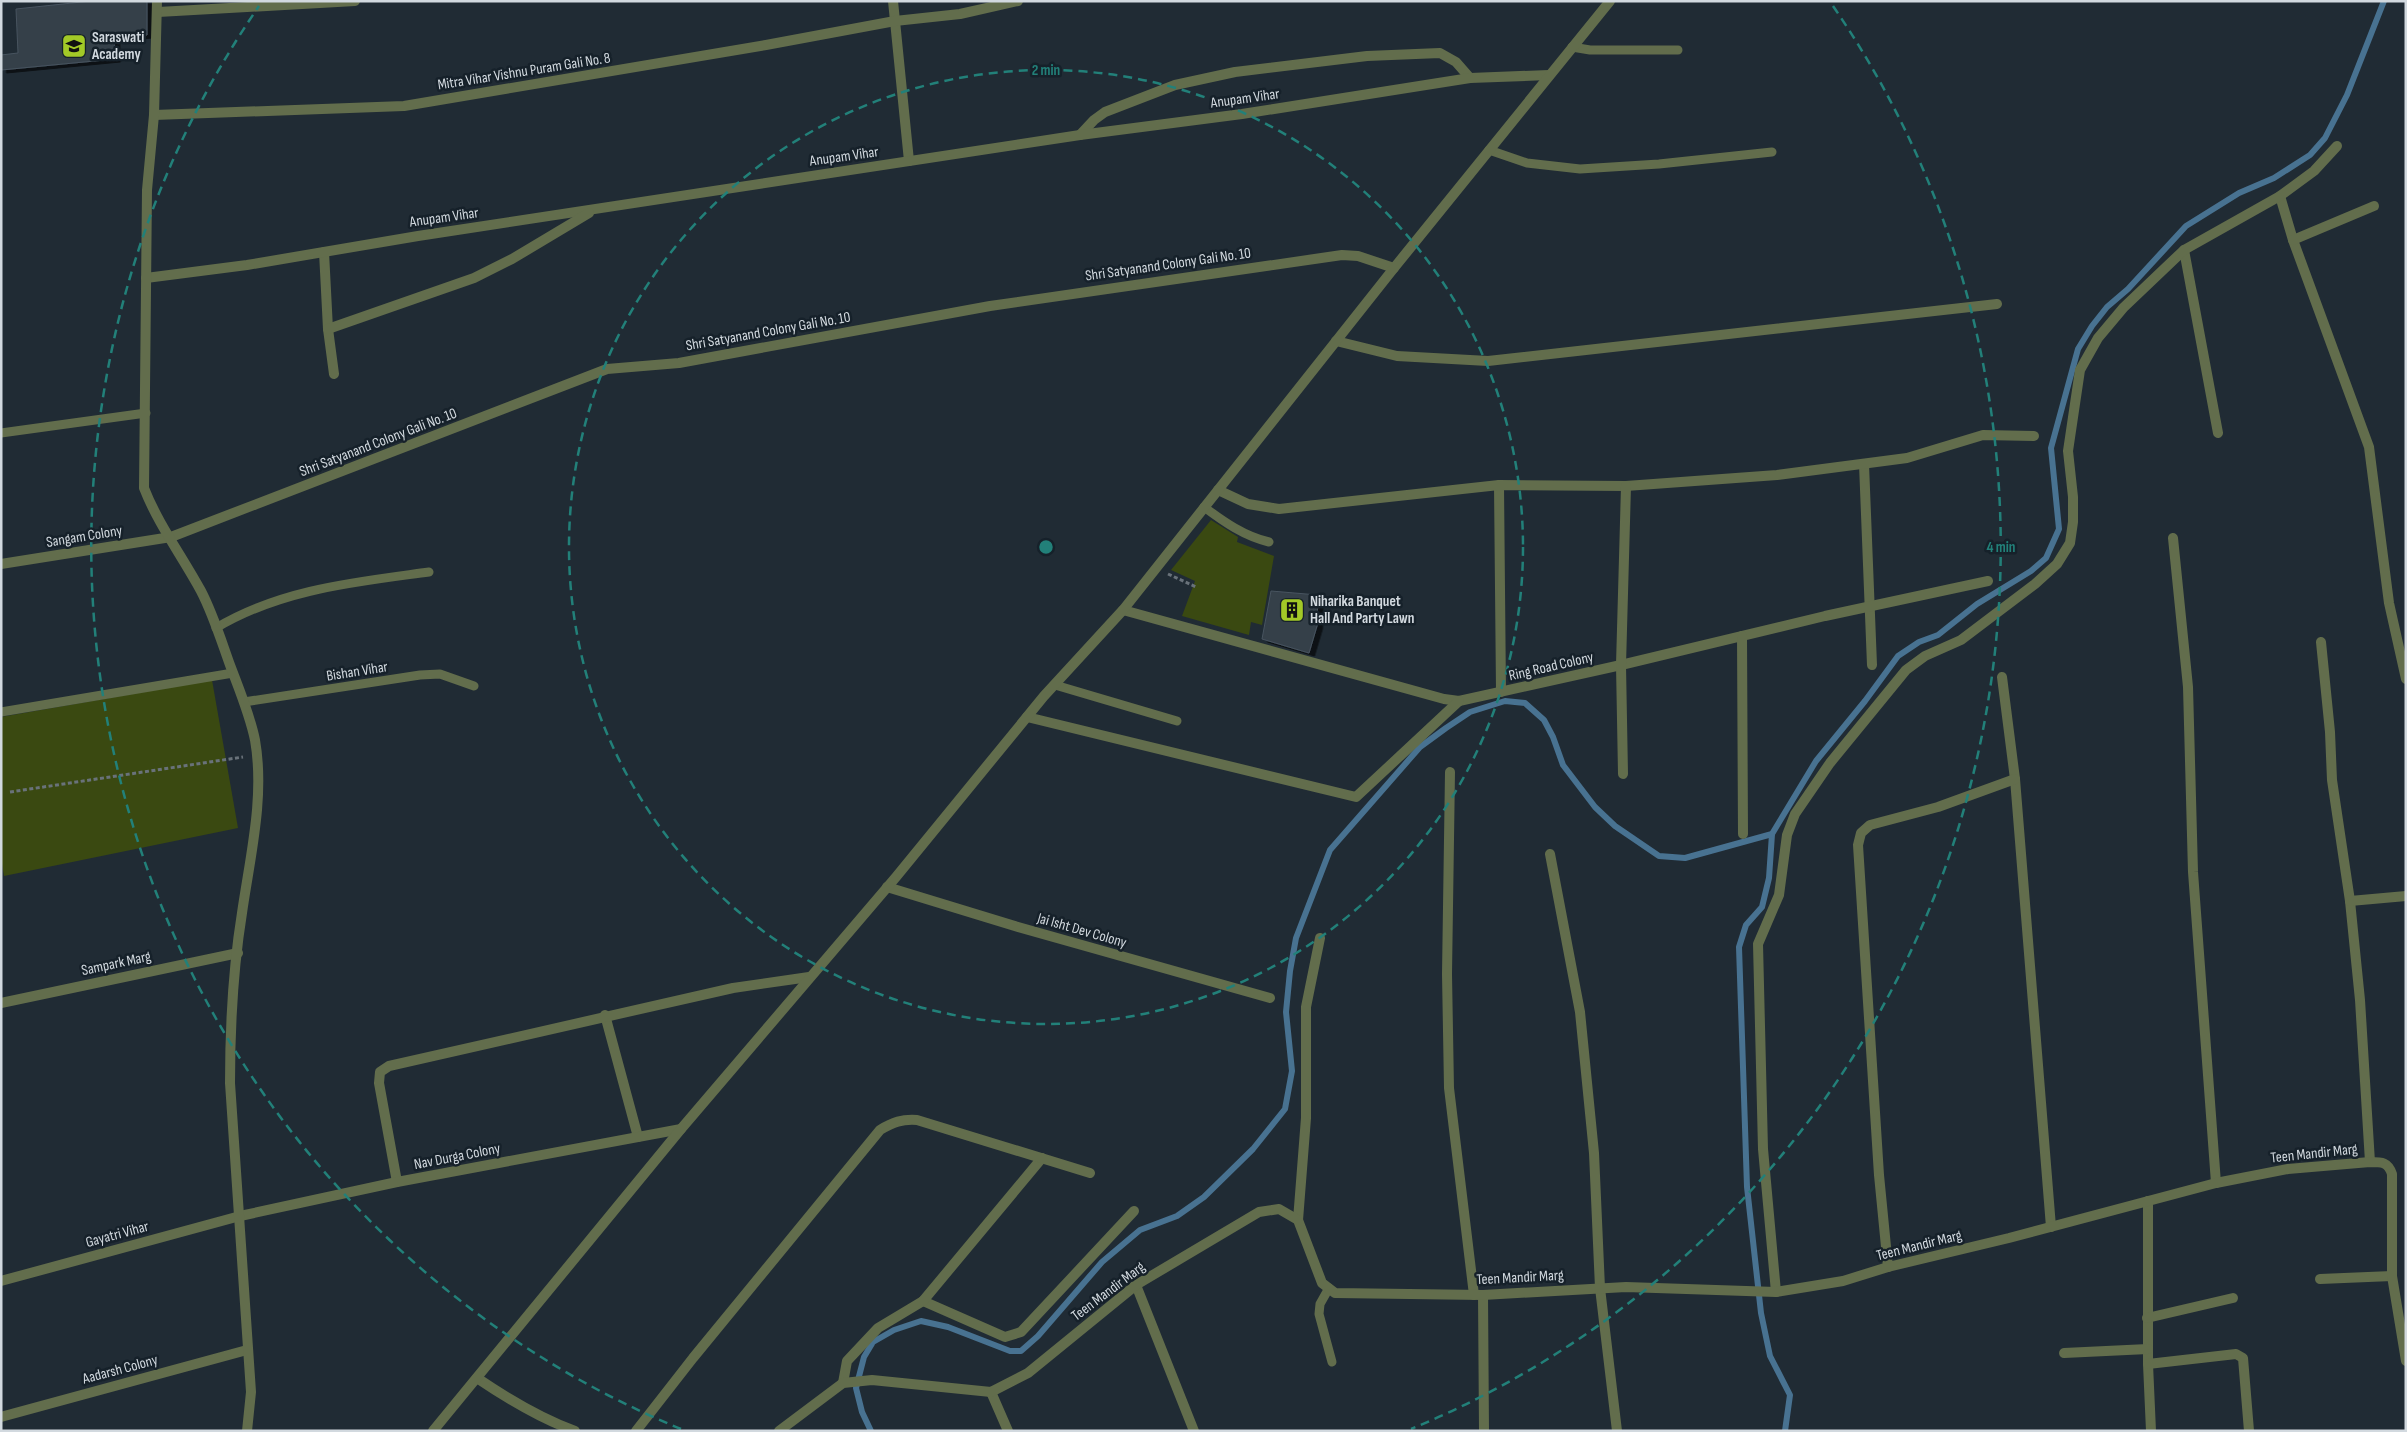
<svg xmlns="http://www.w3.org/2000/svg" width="2407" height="1432" font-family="'Sofia Sans Condensed',sans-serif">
<defs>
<filter id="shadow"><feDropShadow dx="5.5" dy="3" stdDeviation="0" flood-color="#0009"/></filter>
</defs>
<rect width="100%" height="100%" fill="#202b34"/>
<g fill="#3a4911">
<path d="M1211,520L1238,537L1237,542L1274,556L1262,625L1251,622L1249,635L1182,616L1195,581L1171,570Z"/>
<path d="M212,680L238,828L4,876L1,858V717Z"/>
</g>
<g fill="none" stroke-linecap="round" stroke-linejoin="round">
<g stroke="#487291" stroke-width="6">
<path d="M1772,834L1769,878L1762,907L1746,925L1739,947L1747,1187L1761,1313L1770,1356L1790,1395L1785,1431"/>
<path d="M871,1431L862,1412L856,1388L864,1357L873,1342L894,1330L921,1321L948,1327L1010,1351H1021L1038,1336L1102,1262L1140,1230L1177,1216L1204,1197L1253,1149L1285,1109L1292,1071L1286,1012L1290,971L1296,938L1330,850L1420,747L1446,728L1470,712L1505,701L1525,703L1544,720L1553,737L1563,765L1595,807L1615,826L1659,856L1685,858L1772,834L1816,761L1865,701L1898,656L1919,642L1938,635L1977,604L2031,571L2046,558L2059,529L2051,448L2078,349L2092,326L2107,307L2128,289L2186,226L2239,193L2274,178L2310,155L2325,138L2347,95L2384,1"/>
</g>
</g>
<g fill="#343f4a" stroke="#48545f" filter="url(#shadow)">
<path d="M91,1H147V35L114,38L115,59L1,70V55L18,53L16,9Z"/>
<path d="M1271,591L1318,595L1317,626L1309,653L1262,639Z"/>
</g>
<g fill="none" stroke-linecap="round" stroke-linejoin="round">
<g stroke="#69727a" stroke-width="3" stroke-dasharray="4 2.5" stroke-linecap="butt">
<path d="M1168,574L1196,587"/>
<path d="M10,792L243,757"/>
</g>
<g stroke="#626d4c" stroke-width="9">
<path d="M1572,47L1590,50H1678"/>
<path d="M1489,150L1527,163L1580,169L1659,164L1772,152"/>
<path d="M1,433L146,413"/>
<path d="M1204,507C1224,522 1244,536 1269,542"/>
<path d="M216,628C281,589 356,582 429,572"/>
<path d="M1055,685L1177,721"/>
<path d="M244,702L420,675L440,674L474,686"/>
<path d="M1,712L233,673"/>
<path d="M1329,1288L1320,1304L1319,1314L1332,1362"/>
</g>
<g stroke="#626d4c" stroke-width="10">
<path d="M893,1L909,161"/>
<path d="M158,12L355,1"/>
<path d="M154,115L404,106L766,45L895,21L960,14L1018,1"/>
<path d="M1080,135L1094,120L1105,112L1175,85L1235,72L1367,56L1440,53L1456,62L1470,78"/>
<path d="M2280,196L2293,240L2369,447L2389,603L2406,679"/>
<path d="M2293,240L2374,206"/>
<path d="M2184,250L2218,433"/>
<path d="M324,252L328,329L334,374"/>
<path d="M146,278L247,265L418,236L1080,135L1242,114L1470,78L1549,75"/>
<path d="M328,329L474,278L512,259L589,213"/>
<path d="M1336,341L1397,356L1488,361L1997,304"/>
<path d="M1864,464L1872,665"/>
<path d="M1499,485L1501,692"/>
<path d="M1218,490L1248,504L1279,509L1499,485L1626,486L1777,475L1907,458L1983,435L2034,436"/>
<path d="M2173,538L2188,687L2193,872L2216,1183"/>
<path d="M1,564L171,537L607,369L679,363L990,306L1342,255L1358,256L1394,268"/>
<path d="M1123,610L1444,699L1459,701L1621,665L1825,616L1988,581"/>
<path d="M1742,636L1743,834"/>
<path d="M2321,642L2330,732L2332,780L2350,901L2360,1000L2370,1162"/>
<path d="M2002,677L2015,779L2051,1227"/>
<path d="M1027,717L1356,797L1459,701"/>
<path d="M1450,772L1447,974L1449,1088L1474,1295"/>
<path d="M1623,774L1621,665L1626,486"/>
<path d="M1550,854L1580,1012L1594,1153L1600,1288L1617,1431"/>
<path d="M887,887L1018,927L1270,998"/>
<path d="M2350,901L2406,896"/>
<path d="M1,1003L238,953"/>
<path d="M605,1015L638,1137"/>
<path d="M397,1182L379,1083L380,1072L389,1066L733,988L809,977"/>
<path d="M2148,1201V1364L2151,1431"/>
<path d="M1298,1220L1306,1118V1007L1320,938"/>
<path d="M1888,1267L1879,1175L1858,845L1861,833L1870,825L1938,807L2015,779"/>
<path d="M2320,1279L2392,1276"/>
<path d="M1,1281L240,1216L397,1182L681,1129"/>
<path d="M1136,1285L1194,1431"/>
<path d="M1776,1292L1763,1149L1758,944L1779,895L1787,835L1795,814L1830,763L1906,670L1925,656L1961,640L2035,584L2057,564L2070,543L2073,522V497L2068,451L2080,370L2098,338L2124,307L2184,250L2280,196L2314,171L2337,146"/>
<path d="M1483,1295L1484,1431"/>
<path d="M923,1301L1005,1337L1021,1332L1134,1211"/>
<path d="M2147,1318L2233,1298"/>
<path d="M2064,1353L2148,1349"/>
<path d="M2148,1364L2236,1354L2243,1358L2249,1431"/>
<path d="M477,1378C508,1399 539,1418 575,1431"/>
<path d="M843,1383L847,1361L878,1328L923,1301L1042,1158"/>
<path d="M991,1392L1008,1431"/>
<path d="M1,1417L247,1350"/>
<path d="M636,1431L693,1358L880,1130C893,1122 902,1119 917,1120L1090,1173"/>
<path d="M779,1431L843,1383L872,1380L991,1392L1028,1373L1136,1285L1259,1212L1279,1209L1298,1220L1322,1283L1335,1293L1483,1295L1626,1287L1776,1292L1843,1281L1888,1267L2009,1238L2216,1183L2288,1169L2370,1162C2382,1162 2388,1162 2392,1174V1276L2406,1361"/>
</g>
<g stroke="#626d4c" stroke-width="10">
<path d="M157,1L154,115L147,190L144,488C158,524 182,556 201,591C213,614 221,640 230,665C239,689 250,715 255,740C265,797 250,857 242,913C233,969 230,1027 230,1083L251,1392L247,1431"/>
<path d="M433,1431L681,1129L896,877L1044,696L1123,610L1394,268L1610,1"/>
</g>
</g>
<g fill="none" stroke="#228079" stroke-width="2.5" stroke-dasharray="9 6">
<circle cx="1046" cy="547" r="477"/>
<path d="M681 1429A955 955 0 0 1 259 6M1833 6A955 955 0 0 1 1411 1429"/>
</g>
<defs>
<symbol id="school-square" viewBox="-11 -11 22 22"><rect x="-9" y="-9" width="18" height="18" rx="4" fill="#a3c927" stroke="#16212a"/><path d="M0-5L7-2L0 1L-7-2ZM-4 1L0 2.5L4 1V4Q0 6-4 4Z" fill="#111"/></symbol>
<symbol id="building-square" viewBox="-11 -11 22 22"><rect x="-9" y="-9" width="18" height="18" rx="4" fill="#a3c927" stroke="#16212a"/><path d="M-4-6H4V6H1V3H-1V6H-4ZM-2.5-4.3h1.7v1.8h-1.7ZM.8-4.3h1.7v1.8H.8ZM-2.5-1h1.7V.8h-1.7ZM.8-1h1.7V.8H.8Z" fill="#111"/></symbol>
</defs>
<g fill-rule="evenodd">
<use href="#school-square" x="60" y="32" width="28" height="28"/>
<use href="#building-square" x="1278" y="596" width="28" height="28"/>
</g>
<g text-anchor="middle" stroke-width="5" stroke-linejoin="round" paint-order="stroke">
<g font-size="15" font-weight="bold" fill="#d2d9df" stroke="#16212a" text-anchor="start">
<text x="92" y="42">Saraswati<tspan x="92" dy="17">Academy</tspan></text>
<text x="1310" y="606">Niharika Banquet<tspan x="1310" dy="17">Hall And Party Lawn</tspan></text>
</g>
<g font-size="15" fill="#d2d9df" stroke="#16212a">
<text transform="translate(524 71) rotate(-9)" y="5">Mitra Vihar Vishnu Puram Gali No. 8</text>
<text transform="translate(1245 98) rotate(-8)" y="5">Anupam Vihar</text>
<text transform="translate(844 156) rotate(-8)" y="5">Anupam Vihar</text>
<text transform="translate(444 217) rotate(-8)" y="5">Anupam Vihar</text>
<text transform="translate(1168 264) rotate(-8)" y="5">Shri Satyanand Colony Gali No. 10</text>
<text transform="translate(768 331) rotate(-10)" y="5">Shri Satyanand Colony Gali No. 10</text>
<text transform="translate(378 442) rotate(-21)" y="5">Shri Satyanand Colony Gali No. 10</text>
<text transform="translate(84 536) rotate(-9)" y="5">Sangam Colony</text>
<text transform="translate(1551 666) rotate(-13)" y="5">Ring Road Colony</text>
<text transform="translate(357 671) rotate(-9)" y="5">Bishan Vihar</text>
<text transform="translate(1082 930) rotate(16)" y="5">Jai Isht Dev Colony</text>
<text transform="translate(116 963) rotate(-12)" y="5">Sampark Marg</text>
<text transform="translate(2314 1153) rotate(-6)" y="5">Teen Mandir Marg</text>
<text transform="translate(457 1156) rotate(-11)" y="5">Nav Durga Colony</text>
<text transform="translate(117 1234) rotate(-15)" y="5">Gayatri Vihar</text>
<text transform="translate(1919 1245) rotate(-14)" y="5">Teen Mandir Marg</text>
<text transform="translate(1520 1277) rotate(-3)" y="5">Teen Mandir Marg</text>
<text transform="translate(1108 1291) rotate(-37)" y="5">Teen Mandir Marg</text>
<text transform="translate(120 1369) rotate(-15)" y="5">Aadarsh Colony</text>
</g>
</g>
<circle cx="1046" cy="547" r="8" fill="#228079" stroke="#16212a" stroke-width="2.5"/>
<g font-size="15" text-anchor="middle" font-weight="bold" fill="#228079" stroke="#16212a" stroke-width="5" stroke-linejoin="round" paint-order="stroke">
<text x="1046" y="75">2 min</text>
<text x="2001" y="552">4 min</text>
</g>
<rect width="2407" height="1432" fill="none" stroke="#d2d9df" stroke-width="5"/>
</svg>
